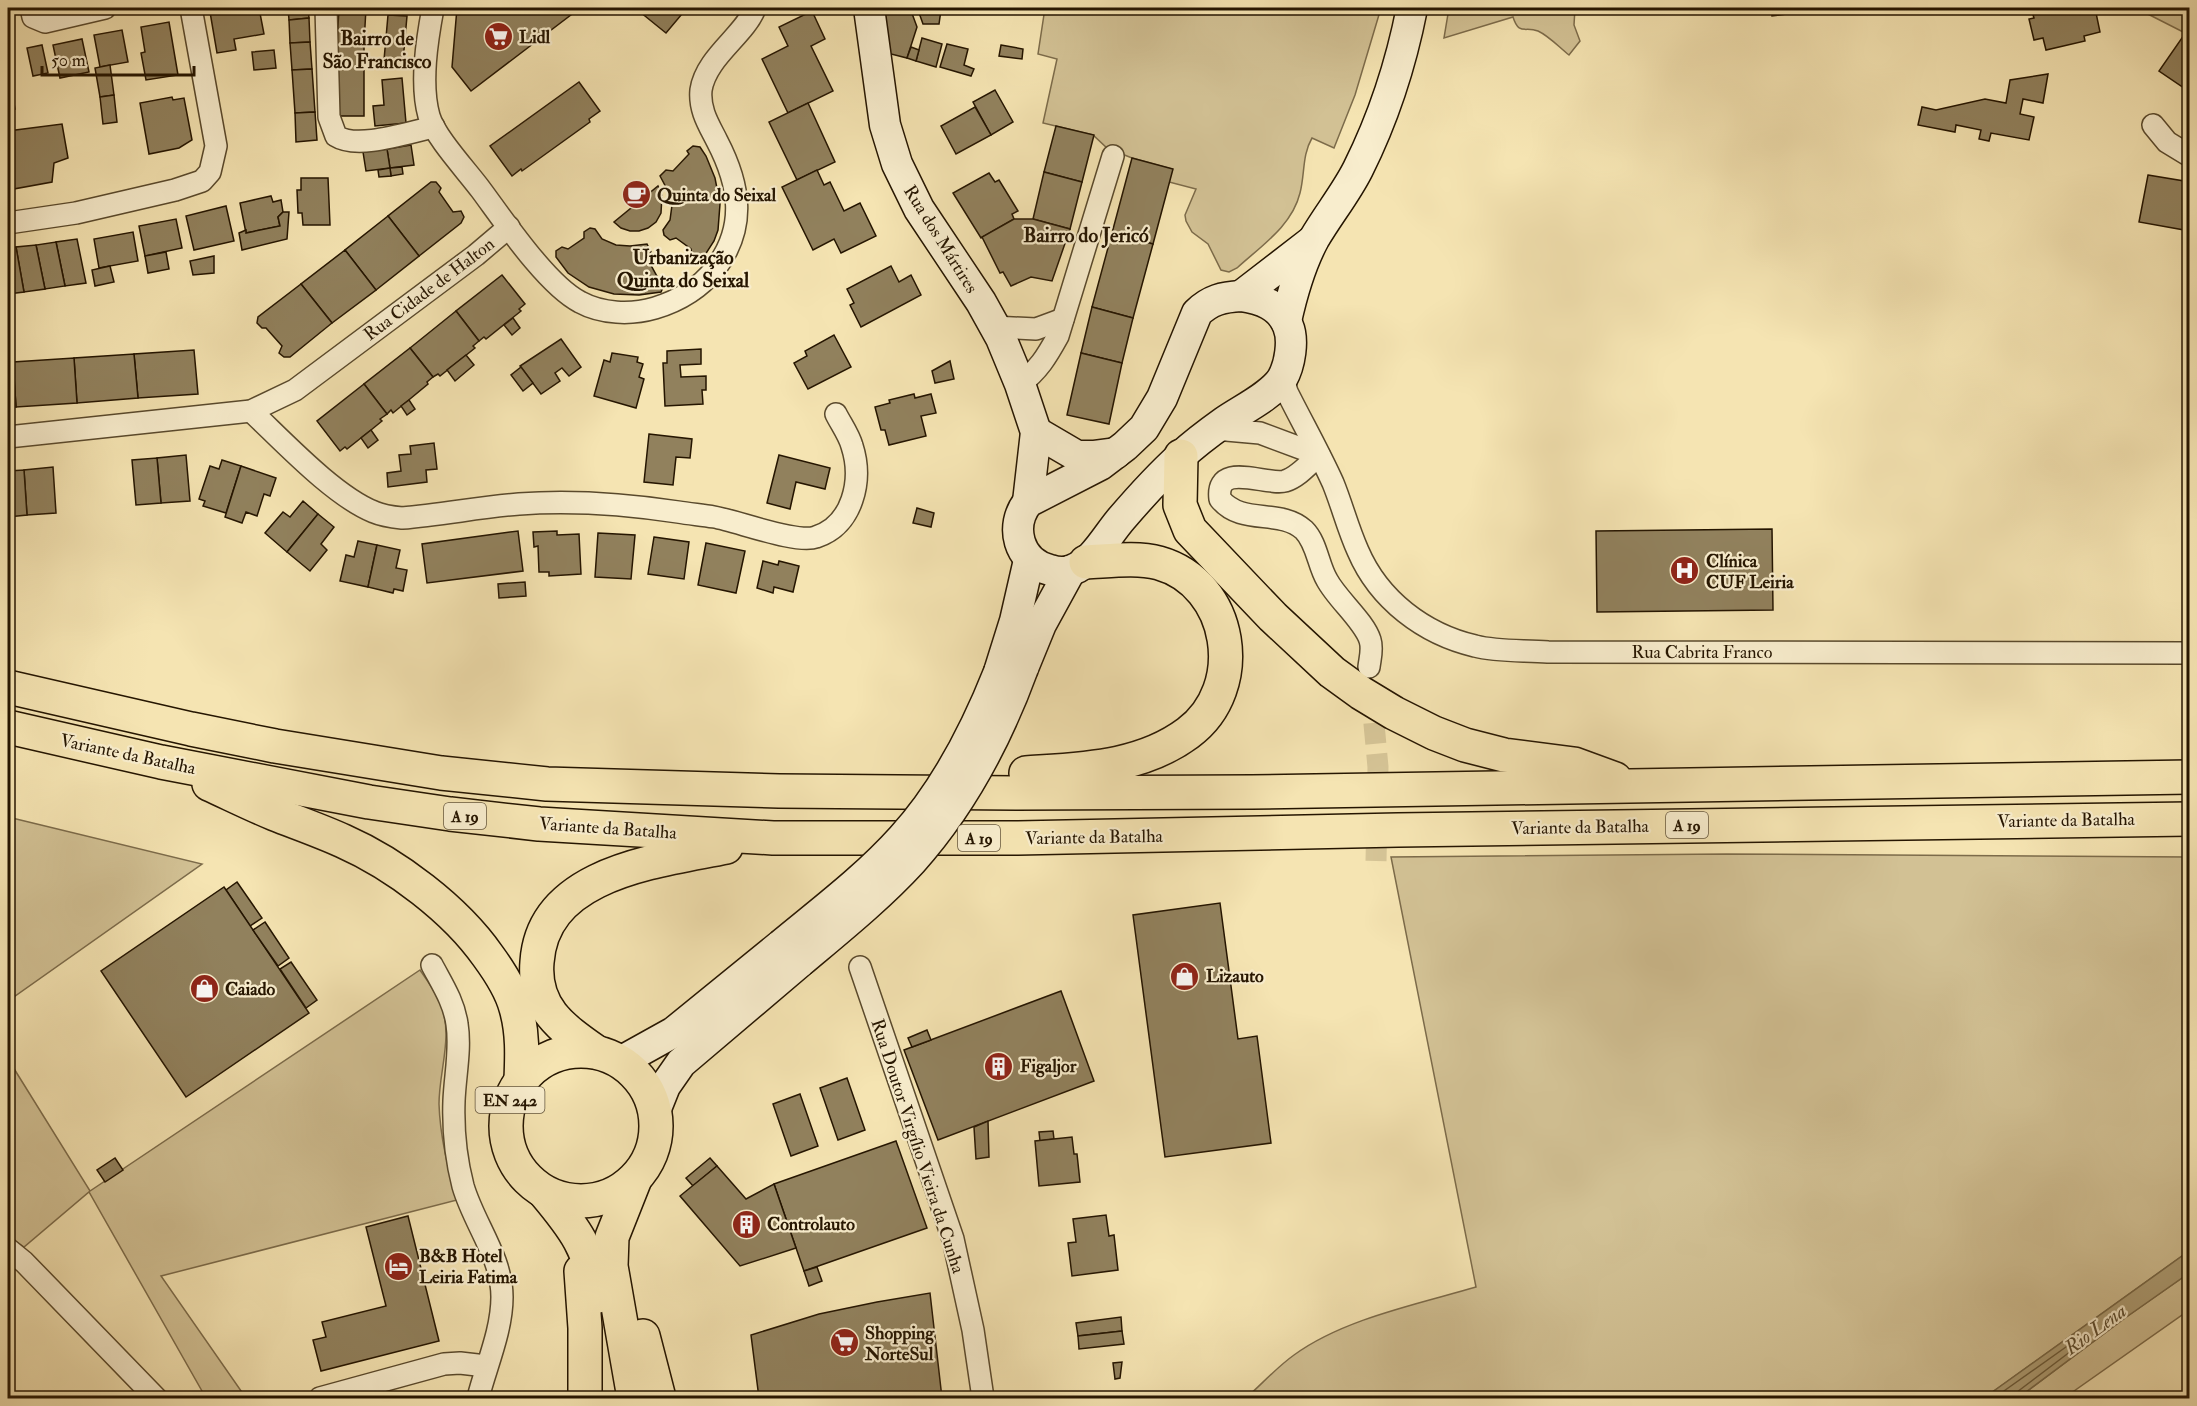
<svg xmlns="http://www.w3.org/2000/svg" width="2197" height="1406" font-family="'IM FELL Double Pica',serif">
<rect width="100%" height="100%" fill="#f5e4b2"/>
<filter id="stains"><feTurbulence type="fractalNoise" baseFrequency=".00333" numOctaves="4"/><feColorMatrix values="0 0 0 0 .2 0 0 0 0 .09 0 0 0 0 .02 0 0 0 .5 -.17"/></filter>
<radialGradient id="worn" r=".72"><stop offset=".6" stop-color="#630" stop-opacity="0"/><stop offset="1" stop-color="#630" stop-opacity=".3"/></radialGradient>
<g fill="#d2c194" stroke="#7c6b4a" stroke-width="1.5">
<path d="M1045,8H1381L1355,95L1334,148L1312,138C1302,155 1305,174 1300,193C1292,226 1261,246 1237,268L1229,272L1221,270L1208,244L1192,232L1186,221L1185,215L1196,189L1169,182L1172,169L1132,158L1107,148L1093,135L1043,123L1057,59L1038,54Z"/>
<path d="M1449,8H1521L1523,13L1531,8H1575L1574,25L1580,41L1569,55C1560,48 1549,36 1538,31C1525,26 1519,36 1513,17L1444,38Z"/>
<path d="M2136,8H2189V35Z"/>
<path d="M8,817L202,864L8,1001Z"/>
<path d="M1726,854L2189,857V1251L1984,1398H1246C1262,1384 1277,1367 1294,1355C1343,1319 1418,1304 1476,1287L1391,857Z"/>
<path d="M420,970C427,980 435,991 440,1002C454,1035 439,1070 439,1104C440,1137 448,1168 457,1200L161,1276L246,1398H206L89,1192L24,1247L8,1236V1059L90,1191Z"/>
<path d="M2189,1273V1310L2064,1398H2018L2125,1318Z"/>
</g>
<path fill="#ae9e75" stroke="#776746" stroke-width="1.5" d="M2189,1251V1273L2125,1318L2018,1398H1984Z"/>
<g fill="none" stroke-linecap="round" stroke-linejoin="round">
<path stroke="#6a5a3a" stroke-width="1.5" d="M1994,1398L2080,1337L2084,1338L2083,1342L2017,1392L2015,1398"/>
</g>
<g fill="#91815d" stroke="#251500" stroke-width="1.5">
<path d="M235,8H259L264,34L234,39L236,50L217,53L210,12Z"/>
<path d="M288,8H308L309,18L289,20Z"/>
<path d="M339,8H366L364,44H337Z"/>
<path d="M457,8H580L471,91L452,67Z"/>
<path d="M644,8H687L666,33L640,12Z"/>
<path d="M882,8H910L917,27L907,58L887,53Z"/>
<path d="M1771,8H1829L1772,16Z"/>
<path d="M2031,8H2095L2100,32L2084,36L2085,41L2046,50L2043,38L2034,40L2029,19L2034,18Z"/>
<path d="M918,10H941L939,24H923Z"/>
<path d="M812,11L825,39L811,46L833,91L788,113L762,59L788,46L779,27Z"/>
<path d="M388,15L407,16L403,61L384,60Z"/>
<path d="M309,18L310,42L290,43L289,20Z"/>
<path d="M169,22L178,75L146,80L141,53L145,52L141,27Z"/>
<path d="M122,30L128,62L100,67L94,35Z"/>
<path d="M2184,35L2190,39V92L2159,71Z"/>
<path d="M922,38L942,44L936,67L916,61Z"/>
<path d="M82,39L89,72L60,78L53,45Z"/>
<path d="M310,42L312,69L292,70L290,43Z"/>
<rect x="337" y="44" width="27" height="72"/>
<path d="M947,44L968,49L964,65L974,69L971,76L940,67Z"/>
<path d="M42,45L48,73L33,76L27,48Z"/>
<path d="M1001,45L1023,49L1022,59L999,56Z"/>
<path d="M911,47L919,50L916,61L907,58Z"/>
<path d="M274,50L276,68L254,70L252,52Z"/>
<path d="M110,65L114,95L100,97L95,68Z"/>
<path d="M8,67L15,109L8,110Z"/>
<path d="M312,69L315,112L295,113L292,70Z"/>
<path d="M2048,74L2043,103L2023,99L2020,114L2034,117L2029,140L1991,133L1989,141L1979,139L1981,130L1956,125L1955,132L1918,125L1922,107L1936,110L1985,99L2006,103L2010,80Z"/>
<path d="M402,78L406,123L375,126L373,106L384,105L382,80Z"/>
<path d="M579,82L600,111L589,119L590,122L522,171L521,169L512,176L490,146Z"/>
<path d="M995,90L1013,122L991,135L973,102Z"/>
<path d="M114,95L117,122L103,124L100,97Z"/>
<path d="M172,97L173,100L184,98L192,140L179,148L149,154L140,103Z"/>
<path d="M808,103L835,162L797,180L769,122Z"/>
<path d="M975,107L991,135L956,154L941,126Z"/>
<path d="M315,112L317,140L296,142L295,113Z"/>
<path d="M62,124L68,158L54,163L52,182L8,190V131Z"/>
<path d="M1056,126L1094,135L1082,182L1044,172Z"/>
<path d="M411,145L414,165L390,168L387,149Z"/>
<path d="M693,146L700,147L706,156L715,178L720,204L718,230L714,241L703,258L697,259L692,255L691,249L676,238L670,240L664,235L663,230L670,220L672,205L668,191L660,176L666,170L673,171L689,154L687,151Z"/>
<path d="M387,149L390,168L366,171L363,152Z"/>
<path d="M1132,158L1173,169L1153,244L1112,233Z"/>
<path d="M402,167L403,174L391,176L390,168Z"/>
<path d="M390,168L391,176L379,177L378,170Z"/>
<path d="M817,170L824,185L830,182L844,211L860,203L876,236L841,253L834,239L813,250L782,187Z"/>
<path d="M1044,172L1082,182L1070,229L1033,219Z"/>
<path d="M989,173L995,182L999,180L1018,211L1012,214L1014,219L981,238L953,193Z"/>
<path d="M2148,175L2190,182V231L2139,222Z"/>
<path d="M301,178H328L330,225H303L302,213H298L297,190H301Z"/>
<path d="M431,182H436L441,188L439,192L453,212L461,211L464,217L461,223L419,256L388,216Z"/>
<path d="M641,182L649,193L631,207L623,196Z"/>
<path d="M658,186L662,195L661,213L656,222L648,228L639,231H630L621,228L614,222Z"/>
<path d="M271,196L273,202L281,200L283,212L278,217L280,226L246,233L240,203Z"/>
<path d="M226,206L234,241L194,250L186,216Z"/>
<path d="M283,212H289L287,239L242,250L239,233L246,230V233L280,226L278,217Z"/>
<path d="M388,216L419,256L376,290L345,250Z"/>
<path d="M176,219L182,248L145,256L139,226Z"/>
<path d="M1014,219H1033L1070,229L1052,281L1031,277L1011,286L1003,272L1000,273L982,237Z"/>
<path d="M590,228L595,229L602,239L616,245L630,246L647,244L651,252L647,258L658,278L661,277L664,285L661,292L639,295L614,294L589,287L568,273L556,257V251L562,247L568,249L584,238V232Z"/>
<path d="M133,232L138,261L99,268L94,239Z"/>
<path d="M1112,233L1153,244L1133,318L1092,307Z"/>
<path d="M77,239L86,283L65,286L56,242Z"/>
<path d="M56,242L65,286L45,289L36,245Z"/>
<path d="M36,245L45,289L24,292L16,247Z"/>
<path d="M16,247L24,292L8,294V248Z"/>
<path d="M345,250L376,290L332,323L301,284Z"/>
<path d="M166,252L169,269L148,273L145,256Z"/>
<path d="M214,256V273L193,275L190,261Z"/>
<path d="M110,266L114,282L95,286L92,270Z"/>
<path d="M891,266L899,282L911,275L921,295L861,327L850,305L854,303L847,289Z"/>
<path d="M502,275L525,304L519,309L521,311L486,339L484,337L479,341L456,311Z"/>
<path d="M301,284L332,323L290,357H284L279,353L282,346L266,328H262L257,323L258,317Z"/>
<path d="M1092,307L1133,318L1122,363L1081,353Z"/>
<path d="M456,311L479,341L473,346L475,348L440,376L438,374L433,377L410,348Z"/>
<path d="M513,318L520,328L512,335L504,325Z"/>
<path d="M834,335L851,367L808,389L794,363L807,356L805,351Z"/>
<path d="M561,339L581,367L569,376L562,368L555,373L560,381L541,394L520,366Z"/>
<path d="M410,348L433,377L427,382L428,384L393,413L391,410L387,414L364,384Z"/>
<path d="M701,349V364L680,365L681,377L706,376V390H702L703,404L665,406L663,363H667V351Z"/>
<path d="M194,350L198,394L138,398L134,354Z"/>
<path d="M612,353L638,357L637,362L643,364L639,377L644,379L636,408L594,396L604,360L610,362Z"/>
<path d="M1081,353L1122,363L1109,424L1067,415Z"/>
<path d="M134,354L138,398L77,403L74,358Z"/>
<path d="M466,355L474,365L455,381L447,370Z"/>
<path d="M74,358L77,403L16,407L13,362Z"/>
<path d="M950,361L954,379L935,383L932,371Z"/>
<path d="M13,362L16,407H8V363Z"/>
<path d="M521,367L533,383L523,391L511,375Z"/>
<path d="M364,384L387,414L380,419L382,421L371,430L347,449L345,447L340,451L317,421Z"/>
<path d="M914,394L915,398L931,394L936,413L921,416L926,436L889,445L885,430H881L875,407L890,403L889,400Z"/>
<path d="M409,400L415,409L407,415L401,406Z"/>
<path d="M371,430L378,440L368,448L361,438Z"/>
<path d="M649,434L692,439L690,458L676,457L673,485L644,482Z"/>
<path d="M434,443L437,469L426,470L427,482L388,487L387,473L401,471L399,455L411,454L410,446Z"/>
<path d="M186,455L190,501L161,503L157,458Z"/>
<path d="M779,455L830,468L825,489L796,482L790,509L767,503Z"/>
<path d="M157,458L161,503L136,505L132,460Z"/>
<path d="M222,460L241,466L226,513L203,506L205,501L199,499L210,466L219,469Z"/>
<path d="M241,466L276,478L270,496L264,494L257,516L246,512L242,523L225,517Z"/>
<path d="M53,467L56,513L27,515L24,470Z"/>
<path d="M24,470L27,515L8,517V471Z"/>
<path d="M303,501L318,514L287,552L265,533L283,512L290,517Z"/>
<path d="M917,508L934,513L931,527L913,523Z"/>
<path d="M318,514L334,527L321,544L327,550L310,571L287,552Z"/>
<path d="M1772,529L1773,610L1597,612L1596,531Z"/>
<path d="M518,531L523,571L427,583L422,544Z"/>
<path d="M557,531V535L579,534L581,574L549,576V572H539L538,546L534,547L533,532Z"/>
<path d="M598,533L635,535L631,579L595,577Z"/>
<path d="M654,537L689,542L684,579L648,574Z"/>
<path d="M358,541L377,545L368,587L340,581L346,555L354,557Z"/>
<path d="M706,543L745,551L736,593L698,585Z"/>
<path d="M377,545L400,550L396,568L407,570L403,591L394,589L393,593L368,587Z"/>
<path d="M763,561L778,565L779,561L799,566L793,592L774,587L773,593L757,588Z"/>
<path d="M525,582L526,596L499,598L498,584Z"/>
<path d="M237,882L262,918L250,926L226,890Z"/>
<path d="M224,887L309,1013L186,1097L101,971Z"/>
<path d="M1220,903L1238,1039L1257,1036L1271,1143L1165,1157L1133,915Z"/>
<path d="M265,922L289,958L278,966L253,930Z"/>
<path d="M291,962L317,1000L306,1008L280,969Z"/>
<path d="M1061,991L1094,1081L938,1140L904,1050Z"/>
<path d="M927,1030L931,1040L912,1047L908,1038Z"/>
<path d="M847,1078L865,1130L838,1140L820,1088Z"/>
<path d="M800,1094L818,1146L791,1156L773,1104Z"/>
<path d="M988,1121L989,1157L976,1159L974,1127Z"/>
<path d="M1053,1131L1054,1139L1040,1141L1039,1132Z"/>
<path d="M1072,1137L1074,1154H1077L1080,1182L1039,1186L1035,1141Z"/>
<path d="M896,1141L927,1228L804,1271L774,1184Z"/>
<path d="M115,1158L123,1170L105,1182L97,1170Z"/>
<path d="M710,1158L717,1166L693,1186L686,1178Z"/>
<path d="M717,1166L746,1199L774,1184L796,1248L740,1266L680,1196Z"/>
<path d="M1106,1215L1109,1236L1114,1235L1118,1270L1072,1276L1068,1243L1076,1242L1073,1219Z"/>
<path d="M408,1216L439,1341L321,1371L313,1340L326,1337L322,1322L386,1306L366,1227Z"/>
<path d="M817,1267L822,1281L809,1286L804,1271Z"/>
<path d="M930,1293L942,1398H759L751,1335L819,1314L877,1302Z"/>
<path d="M1121,1317L1122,1331L1078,1336L1076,1323Z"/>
<path d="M1122,1331L1124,1344L1079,1349L1078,1336Z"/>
<path d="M1122,1362L1120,1378L1115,1379L1113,1363Z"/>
</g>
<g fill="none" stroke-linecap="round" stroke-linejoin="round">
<path stroke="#d6c597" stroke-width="21" stroke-dasharray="21 10" stroke-linecap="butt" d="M1371,692L1378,767L1376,861"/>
<defs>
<g id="minor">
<path d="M31,8L33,17L45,22L105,8"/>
<path d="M326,8L329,117L336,136C358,150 409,132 434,127"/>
<path d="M433,8C427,40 420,84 429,116C435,137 467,171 481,190C504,221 547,285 580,302C602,314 631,315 655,308C678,301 700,288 715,269C747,227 740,185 717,141C709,125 699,110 701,90C706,57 745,35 755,8"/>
<path d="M2153,125L2167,142L2190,156"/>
<path d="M8,223L76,213L175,190L202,181L210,172L216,146L191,8"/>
<path d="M994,327L1036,329L1063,319"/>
<path d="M1283,377L1287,392C1302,422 1319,452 1333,483C1342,505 1348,529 1358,551C1379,600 1424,634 1475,646C1498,652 1524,650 1548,652L2190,653"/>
<path d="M1020,384C1038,371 1047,356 1058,336L1113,156"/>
<path d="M251,411C283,441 334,496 374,512C383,516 392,517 402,518C441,515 480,507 519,504C573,500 625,504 678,512C690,514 702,515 714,517C737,521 797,544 816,537C853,525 863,480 852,446C849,435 841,424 836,414"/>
<path d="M1215,429L1260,433L1319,455"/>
<path d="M8,437L251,411L295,390L476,255L509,227"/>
<path d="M1319,455C1309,464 1298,477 1285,481C1267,486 1215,460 1220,499C1242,526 1280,508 1304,530C1317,543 1318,565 1327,580C1337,599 1364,621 1370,640C1373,649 1370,658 1369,667"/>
<path d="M432,965C442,984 454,1002 457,1024C461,1049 455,1075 454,1101C453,1129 456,1159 463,1186C474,1224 502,1257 502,1297C502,1331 486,1366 478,1398"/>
<path d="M860,967L953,1239L973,1330L983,1398"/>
<path d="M8,1249L24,1262L156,1398"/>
<path d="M320,1398L444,1364L460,1363L486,1366"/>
</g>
<g id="secondary">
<path d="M869,8L885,125L897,164L919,209L981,302L1001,338L1020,384L1036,432L1028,502"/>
<path d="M1241,296C1261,299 1280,305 1288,326C1294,340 1290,365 1282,379C1271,396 1241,410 1224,422C1210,432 1194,444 1181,456C1160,475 1140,497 1122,518C1107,535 1094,562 1072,570C1065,573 1056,572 1050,570C1018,562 1009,526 1028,502L1100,465L1125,446L1144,428L1162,398L1197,313C1210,300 1223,297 1241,296Z"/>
<path d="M1241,296L1311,242"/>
<path d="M1286,321C1292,294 1301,263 1314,239C1328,215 1346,193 1358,169C1384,117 1401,64 1412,8"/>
<path d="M1036,432L1077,456H1093L1116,453"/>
<path d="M1023,668L1041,624L1070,571"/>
<path d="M999,672L1015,621L1029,560"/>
<path d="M620,1062L674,1032L781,945"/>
<path d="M655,1111L665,1086L681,1063L800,962"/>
</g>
<g id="primary">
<circle cx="581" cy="1126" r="75"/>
<path d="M545,1193C576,1230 589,1248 598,1296"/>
<path d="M581,1271L585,1328V1398"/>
<path d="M643,1336L659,1398"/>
<path d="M634,1398L611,1266L612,1237L635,1179"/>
</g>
<g id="motorway">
<path d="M1181,456L1180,505L1190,530L1273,617L1332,672L1361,693L1394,713L1434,733L1465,745L1504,755L1574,764L1615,779"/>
<path d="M8,687L191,729L275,746L441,773L547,784L779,791L1016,793L1252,792L2190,777"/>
<path d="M8,727L161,762L369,802L450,814L539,824L773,838H1018L1398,830L2190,819"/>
<path d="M1026,773C1083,769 1141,768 1188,733C1249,688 1233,584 1159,563C1137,557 1109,561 1086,562"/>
<path d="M209,784C231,794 253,805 275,814C298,823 321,831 343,841C395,864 455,909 488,956C499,971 511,989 516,1008C523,1032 522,1056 521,1080"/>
<path d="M596,1052C562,1028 533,1008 537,962C543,872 658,861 726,847"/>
</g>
</defs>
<use href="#minor" stroke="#59492c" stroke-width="24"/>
<use href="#secondary" stroke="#251500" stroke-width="33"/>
<use href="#primary" stroke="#251500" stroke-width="36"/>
<use href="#motorway" stroke="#251500" stroke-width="36"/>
<use href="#minor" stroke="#f8edcd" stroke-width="21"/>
<use href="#secondary" stroke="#f8edcd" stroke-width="30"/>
<use href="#primary" stroke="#f5e4b2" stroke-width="33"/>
<use href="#motorway" stroke="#f5e4b2" stroke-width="33"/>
<defs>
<g id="secondary-bridge">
<path d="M781,945C822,911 866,878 902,838C945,791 976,730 999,672"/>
<path d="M800,962C838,930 878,898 912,861C963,804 997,739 1023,668"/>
</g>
</defs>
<use href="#secondary-bridge" stroke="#251500" stroke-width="33" stroke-linecap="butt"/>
<use href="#secondary-bridge" stroke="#f8edcd" stroke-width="30"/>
</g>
<defs>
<symbol id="supermarket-disc" viewBox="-11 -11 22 22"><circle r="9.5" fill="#8f2418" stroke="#f8edcd"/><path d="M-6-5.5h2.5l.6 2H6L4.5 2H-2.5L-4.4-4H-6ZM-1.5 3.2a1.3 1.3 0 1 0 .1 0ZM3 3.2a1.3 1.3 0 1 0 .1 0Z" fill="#fff"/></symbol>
<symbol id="cafe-disc" viewBox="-11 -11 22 22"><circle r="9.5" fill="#8f2418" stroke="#f8edcd"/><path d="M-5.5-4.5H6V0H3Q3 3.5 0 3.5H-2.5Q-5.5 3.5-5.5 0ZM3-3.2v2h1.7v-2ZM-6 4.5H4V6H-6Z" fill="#fff"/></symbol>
<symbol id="hospital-disc" viewBox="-11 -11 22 22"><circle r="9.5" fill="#8f2418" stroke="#f8edcd"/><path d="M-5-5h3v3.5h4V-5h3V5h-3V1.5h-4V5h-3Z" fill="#fff"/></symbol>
<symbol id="shop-disc" viewBox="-11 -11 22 22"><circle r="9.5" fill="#8f2418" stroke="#f8edcd"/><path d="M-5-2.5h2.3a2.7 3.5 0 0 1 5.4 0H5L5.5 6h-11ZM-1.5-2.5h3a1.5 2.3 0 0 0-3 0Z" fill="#fff"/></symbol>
<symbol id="building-disc" viewBox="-11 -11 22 22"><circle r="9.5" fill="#8f2418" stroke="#f8edcd"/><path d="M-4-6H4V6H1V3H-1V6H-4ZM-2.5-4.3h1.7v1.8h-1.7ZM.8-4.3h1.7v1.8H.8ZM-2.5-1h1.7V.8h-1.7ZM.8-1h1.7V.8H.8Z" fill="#fff"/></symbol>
<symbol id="hotel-disc" viewBox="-11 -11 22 22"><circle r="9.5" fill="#8f2418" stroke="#f8edcd"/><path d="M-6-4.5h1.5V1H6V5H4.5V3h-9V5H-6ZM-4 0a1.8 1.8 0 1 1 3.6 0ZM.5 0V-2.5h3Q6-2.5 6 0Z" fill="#fff"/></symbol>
</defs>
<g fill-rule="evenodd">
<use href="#supermarket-disc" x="482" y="20" width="33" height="33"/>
<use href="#cafe-disc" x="620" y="178" width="33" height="33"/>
<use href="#hospital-disc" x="1668" y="554" width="33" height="33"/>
<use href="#shop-disc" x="1168" y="960" width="33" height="33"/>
<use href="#shop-disc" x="188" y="972" width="33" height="33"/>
<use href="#building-disc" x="982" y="1050" width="33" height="33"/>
<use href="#building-disc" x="730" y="1208" width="33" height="33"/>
<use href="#hotel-disc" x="382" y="1250" width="33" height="33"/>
<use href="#supermarket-disc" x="828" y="1326" width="33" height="33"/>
</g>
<g text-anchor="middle" stroke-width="4.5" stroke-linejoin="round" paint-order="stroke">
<g fill="#f8edcd" stroke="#64563e" stroke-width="1.5">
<rect x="444" y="803" width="42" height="26" rx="4.5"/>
<rect x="1666" y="812" width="42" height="26" rx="4.5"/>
<rect x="958" y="825" width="42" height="26" rx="4.5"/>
<rect x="475.5" y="1087" width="69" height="26" rx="4.5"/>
</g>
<g font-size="16" font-weight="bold" fill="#251500">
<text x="465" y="822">A 19</text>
<text x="1687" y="831">A 19</text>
<text x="979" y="844">A 19</text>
<text x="510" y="1106">EN 242</text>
</g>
<g font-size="18" font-weight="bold" fill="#251500" stroke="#f8edcd" text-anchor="start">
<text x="519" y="43">Lidl</text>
<text x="657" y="201">Quinta do Seixal</text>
<text x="1706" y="567">Clínica<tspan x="1706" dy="21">CUF Leiria</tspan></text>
<text x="1206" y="982">Lizauto</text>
<text x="225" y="995">Caiado</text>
<text x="1020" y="1072">Figaljor</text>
<text x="767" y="1230">Controlauto</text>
<text x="419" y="1262">B&amp;B Hotel<tspan x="419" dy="21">Leiria Fatima</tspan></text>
<text x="865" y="1339">Shopping<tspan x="865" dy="21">NorteSul</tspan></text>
</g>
<g font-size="18" fill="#251500" stroke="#f8edcd">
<text transform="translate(941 239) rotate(58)" y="6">Rua dos Mártires</text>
<text transform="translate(429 289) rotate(-37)" y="6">Rua Cidade de Halton</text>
<text x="1702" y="658">Rua Cabrita Franco</text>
<text transform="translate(128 754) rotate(12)" y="6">Variante da Batalha</text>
<text transform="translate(2066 820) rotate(-1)" y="6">Variante da Batalha</text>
<text transform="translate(1580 827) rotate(-1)" y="6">Variante da Batalha</text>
<text transform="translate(608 828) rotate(4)" y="6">Variante da Batalha</text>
<text transform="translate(1094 837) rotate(-1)" y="6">Variante da Batalha</text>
<text transform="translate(918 1146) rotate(72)" y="6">Rua Doutor Virgílio Vieira da Cunha</text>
</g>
<g font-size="20" font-weight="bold" fill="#251500" stroke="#f8edcd">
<text x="377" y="45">Bairro de<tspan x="377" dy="23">São Francisco</tspan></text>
<text x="1086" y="242">Bairro do Jericó</text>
<text x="683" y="264">Urbanização<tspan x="683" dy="23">Quinta do Seixal</tspan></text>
</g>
<g font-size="20" font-style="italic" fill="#5c4c2f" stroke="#f8edcd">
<text transform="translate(2095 1329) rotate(-36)" y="7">Rio Lena</text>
</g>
</g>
<rect width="2197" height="1406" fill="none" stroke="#f5e4b2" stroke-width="30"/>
<rect x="9" y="9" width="2179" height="1388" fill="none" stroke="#251500" stroke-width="3"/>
<rect x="15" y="15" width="2167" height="1376" fill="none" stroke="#251500" stroke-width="1.5"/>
<path d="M42 66v9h152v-9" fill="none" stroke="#251500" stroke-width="3"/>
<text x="51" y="66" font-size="18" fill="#251500" stroke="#f8edcd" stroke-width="4.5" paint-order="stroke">50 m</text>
<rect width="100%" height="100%" filter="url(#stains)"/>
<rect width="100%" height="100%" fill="url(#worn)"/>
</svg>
